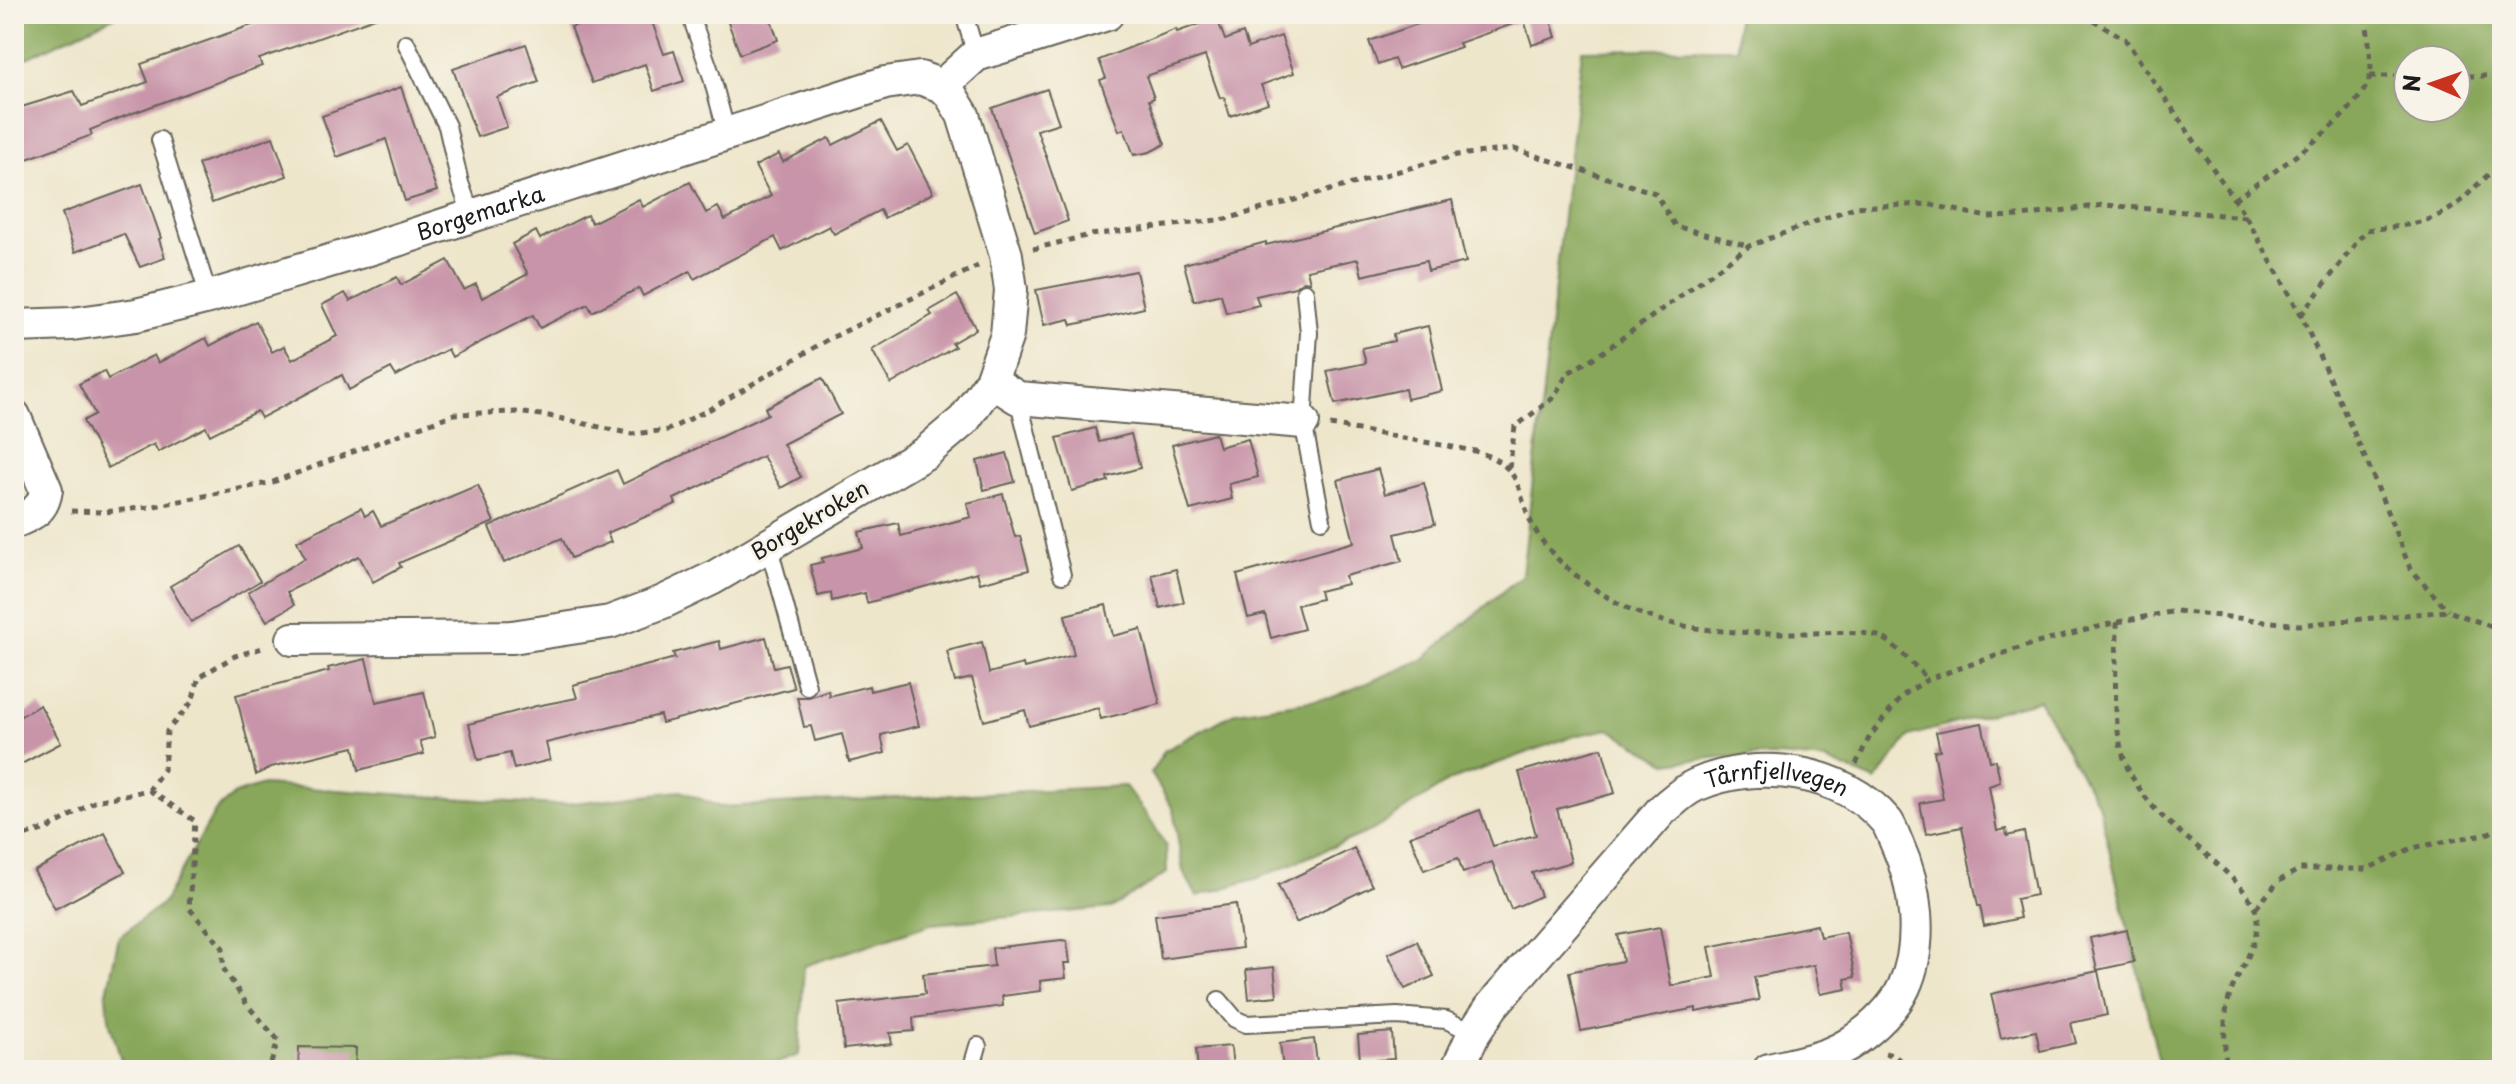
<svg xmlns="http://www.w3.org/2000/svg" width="2516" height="1084" font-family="'Playpen Sans',sans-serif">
<rect width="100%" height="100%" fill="#f7f3e8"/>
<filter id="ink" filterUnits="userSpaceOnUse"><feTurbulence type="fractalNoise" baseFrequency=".0125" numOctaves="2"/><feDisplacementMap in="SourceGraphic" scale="16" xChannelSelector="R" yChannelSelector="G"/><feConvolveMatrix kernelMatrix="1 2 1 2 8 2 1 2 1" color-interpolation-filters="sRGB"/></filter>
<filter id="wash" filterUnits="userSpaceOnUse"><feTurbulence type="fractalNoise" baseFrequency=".006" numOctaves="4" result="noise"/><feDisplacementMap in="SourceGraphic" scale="32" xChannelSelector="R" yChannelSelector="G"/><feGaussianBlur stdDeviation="1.8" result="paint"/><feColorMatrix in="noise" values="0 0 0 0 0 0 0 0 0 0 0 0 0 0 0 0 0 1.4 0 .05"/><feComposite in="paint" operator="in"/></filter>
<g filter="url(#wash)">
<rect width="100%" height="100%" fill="#eee6cb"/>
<g fill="#88a75a" stroke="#52623b" stroke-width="2" fill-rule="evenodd">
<path d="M14,14H120L14,64Z"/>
<path d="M1737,14H2502V1070H2161L2099,806L2039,700L1909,736L1876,781L1825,760L1778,756L1722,757L1667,763L1609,729L1573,736L1449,781L1373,830L1258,878L1197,896L1183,871L1173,809L1151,773L1164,751L1236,712L1331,698L1422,660L1522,575L1582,50L1737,48ZM2408,60H2456V108H2408Z"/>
<path d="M263,785L555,805L681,791L720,807L1125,786L1152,822L1166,846L1167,873L1111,908L931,924L804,966L799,1055L778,1063L330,1062L124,1069L110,1024L106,997L119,937L163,903L216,810L235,794Z"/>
<path d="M1870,1061L1937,1067L1944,1070H1863Z"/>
</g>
<g id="blocks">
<g fill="#c894a9">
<path d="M283,14H377L378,17L259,59L262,66L125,116L90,130L92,135L27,159L14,123L19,121L15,109L74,91L82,106L148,82L141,64Z"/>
<path d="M608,14H649L664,54L674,51L684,81L654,91L645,64L592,83L571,27Z"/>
<path d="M725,14H769L778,40L740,54Z"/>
<path d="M1446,14H1549L1556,37L1532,45L1524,20L1459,43L1461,47L1398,69L1394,59L1378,65L1369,41Z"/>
<path d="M1217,18L1225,40L1243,33L1248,48L1281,36L1294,73L1261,85L1268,103L1230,116L1224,97L1220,98L1205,56L1146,76L1154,98L1149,100L1165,144L1150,152L1134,155L1124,129L1119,131L1100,80L1106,78L1099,60L1176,29L1177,32Z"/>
<path d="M526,44L539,82L497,97L507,127L477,137L453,69Z"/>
<path d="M401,87L437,191L405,201L386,139L337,157L322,116Z"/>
<path d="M1047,89L1059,123L1037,130L1068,221L1035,233L992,108Z"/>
<path d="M881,121L897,151L908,145L933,193L884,218L880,210L834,234L829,226L782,251L775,237L694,279L690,271L643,296L639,288L592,312L588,304L540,328L533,315L452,357L448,349L396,376L391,368L349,390L342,375L261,418L257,411L210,435L206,427L158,452L154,444L108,468L83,421L95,414L79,384L104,371L108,379L154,355L158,363L206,338L210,346L256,321L272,352L284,346L292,360L337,336L322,305L345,293L350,301L397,277L401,285L448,260L464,290L476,284L482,298L528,274L512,244L536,231L540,239L587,215L592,223L639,199L643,207L690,182L706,213L718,207L725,220L771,196L755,166L779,154L783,162L829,138L833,145Z"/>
<path d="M273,137L287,176L212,203L198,164Z"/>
<path d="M142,184L161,238L159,239L165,258L140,267L124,234L75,252L62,213Z"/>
<path d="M1452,200L1466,262L1428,271L1426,261L1362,276L1358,259L1307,270L1310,282L1303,281L1295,287L1256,296L1259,305L1226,313L1221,294L1194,301L1184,264L1266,242V245Z"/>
<path d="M1136,271L1144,308L1072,325L1070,319L1044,325L1036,290Z"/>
<path d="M957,295L976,329L952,343L955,347L891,384L872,350L932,315L929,311Z"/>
<path d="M1428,326L1442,391L1407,399L1405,389L1335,404L1327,371L1366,363L1362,348L1394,341L1393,334Z"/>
<path d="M822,378L841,414L783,444L801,477L781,488L763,456L674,499L676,504L607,533L611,542L571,558L562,538L504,563L489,527L617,470L623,484L768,414L765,408Z"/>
<path d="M1095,428L1099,442L1131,434L1140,468L1107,477L1108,481L1072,491L1057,438Z"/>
<path d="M1215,434L1219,447L1248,439L1258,477L1229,484L1232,499L1190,510L1172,445Z"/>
<path d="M1007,453L1015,482L984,490L977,461Z"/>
<path d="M1378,469L1385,494L1424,483L1435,524L1395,534L1402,561L1345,576L1347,584L1319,591L1321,599L1297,605L1304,629L1271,638L1265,614L1248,618L1237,575L1354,542L1338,480Z"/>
<path d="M478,485L494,522L399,563L401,567L373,582L359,556L287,592L294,605L267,621L248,592L305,558L297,541L361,508L365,516L373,511L381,526Z"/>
<path d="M1003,494L1015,537L1020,536L1029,570L980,583L977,572L867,603L865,593L832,601L831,593L818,596L810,565L823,562L822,558L863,548L859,532L898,523L901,536L971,517L967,503Z"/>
<path d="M239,546L260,581L191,622L170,586Z"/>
<path d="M1176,569L1184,602L1160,608L1152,575Z"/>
<path d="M1106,605L1113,636L1141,629L1160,704L1101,719L1098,708L1029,726L1025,710L984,721L972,678L955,682L947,651L982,642L989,673L1023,664L1024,668L1074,655L1065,615Z"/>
<path d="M766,637L774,667L787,664L794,688L662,723L660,715L546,743L550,760L514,769L510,753L478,760L469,724L536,706L577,698L573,685L675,658L673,653L719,641L721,649Z"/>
<path d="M366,659L376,702L424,692L435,737L420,741L424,754L359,770L354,747L271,767L256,775L236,695L329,671L328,668Z"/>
<path d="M908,682L919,726L881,735L885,753L849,762L842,734L815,741L811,726L804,727L797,697H809L828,690L829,696L869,686L870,691Z"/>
<path d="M40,705L61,743L14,768V720Z"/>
<path d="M1982,723L1990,761L1996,760L2000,782L1989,786L1997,831L2006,829L2007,836L2024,832L2036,895L2016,899L2020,918L1984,926L1980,906H1978L1962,827L1926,834L1920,803L1943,799L1934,751L1940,750L1936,732Z"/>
<path d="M1602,748L1615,793L1557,809L1571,862L1532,873L1541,896L1511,909L1492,862L1463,873L1458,858L1424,870L1410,836L1480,810L1493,846L1536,835L1519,772Z"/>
<path d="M105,833L125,872L55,909L34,871Z"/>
<path d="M1354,848L1372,886L1296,923L1278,885Z"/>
<path d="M1236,904L1242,948L1161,959L1155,915Z"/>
<path d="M1817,925L1820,937L1846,932L1855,977L1845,979L1847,989L1820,994L1814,965L1754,977L1759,1000L1696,1012V1008L1581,1031L1569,972L1623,961L1618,935L1660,927L1671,986L1715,977L1709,947Z"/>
<path d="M2127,930L2134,962L2097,970L2090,938Z"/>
<path d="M1062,940L1067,941L1070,963H1064L1066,978L1040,981L1041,991L1002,996L1003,1006L913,1018L914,1031L890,1033L892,1044L844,1049L839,1004L925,994L923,974L994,966L992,948Z"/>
<path d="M1417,941L1434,976L1405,989L1388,954Z"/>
<path d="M1274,967L1277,996L1249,999L1246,970Z"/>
<path d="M2098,971L2107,1015L2071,1023L2076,1043L2040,1051L2036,1031L2001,1038L1991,994Z"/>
<path d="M1392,1032L1394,1059L1360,1061L1358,1035Z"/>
<path d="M1314,1039L1318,1070H1283L1280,1043Z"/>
<path d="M1231,1046L1233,1070H1198L1196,1049Z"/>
<path d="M299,1047L356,1048L355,1070H298Z"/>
</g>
</g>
</g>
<g filter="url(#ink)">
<use href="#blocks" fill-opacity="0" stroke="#666359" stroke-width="2"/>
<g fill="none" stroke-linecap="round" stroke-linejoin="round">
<defs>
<g id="service">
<path d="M690,14L711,74L727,134"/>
<path d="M964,14L976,55"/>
<path d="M406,43L447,126L460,183L472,217"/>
<path d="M160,140L209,297"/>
<path d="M1305,292L1309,333L1303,422L1322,520"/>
<path d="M1018,398L1062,575"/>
<path d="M768,544L807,686"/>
<path d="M1219,1000L1235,1019L1246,1024L1397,1016L1446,1020L1474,1033"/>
<path d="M971,1070L978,1046"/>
</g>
<g id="minor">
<path d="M942,86L976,55L1107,14"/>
<path id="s1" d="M14,326L72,324L136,315L209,297L366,250L885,83L920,78L942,86L949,92L963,115L1006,255L1011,290L1007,335L991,381L964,420L925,453L713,578L663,602L610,622L512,637L293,639"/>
<path d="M991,381L1018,398L1303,422"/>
<path d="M14,416L46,490C43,511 32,514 14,522"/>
<path id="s2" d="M1457,1070L1474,1033L1492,1006L1662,810C1672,802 1684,790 1696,785C1757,758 1843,769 1887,822C1891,828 1894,837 1897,844C1916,886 1924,943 1904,987C1895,1007 1873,1028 1855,1040C1831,1058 1798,1063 1769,1070"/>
</g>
</defs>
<use href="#service" stroke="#666359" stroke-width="20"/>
<use href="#minor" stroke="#666359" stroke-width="36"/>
<g stroke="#666359" stroke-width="5" stroke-dasharray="6 6" stroke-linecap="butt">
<path d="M2083,14L2125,39L2246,217L2301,315L2370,469L2410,568L2448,611"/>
<path d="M2370,76H2408"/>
<path d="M2456,76H2502"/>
<path d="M2234,199C2266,178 2362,114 2370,76C2373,66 2367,25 2365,14"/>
<path d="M1033,249L1090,235L1226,219L1457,155L1514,149L1655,193L1675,226L1749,246"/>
<path d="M2301,315L2366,230C2400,226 2432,225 2460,202C2474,189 2485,175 2502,165"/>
<path d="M1330,425L1475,451C1529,468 1513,494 1537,533C1554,561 1586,585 1614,601C1674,635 1743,633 1810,633C1829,633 1866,630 1883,638C1896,645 1916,668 1928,679"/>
<path d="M1509,468L1515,427L1553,398L1568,373L1603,352L1749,246L1855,207L1928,204L1987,217L2022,216L2104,205L2246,217"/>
<path d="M71,511L104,512L150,507L273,482L454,414L516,412L549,416L632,434L668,430L710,409L829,339L978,266"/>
<path d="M2117,622C2117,668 2109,732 2130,773C2138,788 2151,806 2163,817C2184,838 2251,886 2256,912C2262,942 2241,965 2231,992C2222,1017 2225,1043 2226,1070"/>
<path d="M1856,764L1870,736L1902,696L1928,679L2022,647L2117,622L2176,611L2299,625L2448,611L2502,630"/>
<path d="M149,790L195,821L189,908L223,948V968L248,1006L278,1040L269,1070"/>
<path d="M14,839L49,828L96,801L149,790L164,769L167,731L192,702L199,677L235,656L266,647"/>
<path d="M2256,908L2279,881L2300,869H2367L2412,848L2489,833L2502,826"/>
<path d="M1885,1053L1895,1056L1911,1070"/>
</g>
<use href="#service" stroke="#fff" stroke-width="16"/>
<use href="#minor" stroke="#fff" stroke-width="32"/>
</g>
</g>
<g text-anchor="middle" stroke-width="6" stroke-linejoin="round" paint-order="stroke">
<g font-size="22" fill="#1c1c1c" stroke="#f7f3e8">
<text dy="8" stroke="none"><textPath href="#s1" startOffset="482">Borgemarka</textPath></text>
<text transform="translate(810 520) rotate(-31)" y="8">Borgekroken</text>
<text dy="8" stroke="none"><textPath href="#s2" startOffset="458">Tårnfjellvegen</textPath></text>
</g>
</g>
<rect width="2516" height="1084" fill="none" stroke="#f7f3e8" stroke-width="48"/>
<g transform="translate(2432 84) rotate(272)"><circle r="38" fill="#f7f3e8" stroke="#9f9d96" stroke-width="2"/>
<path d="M0-6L14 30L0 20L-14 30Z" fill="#c8321e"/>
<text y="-12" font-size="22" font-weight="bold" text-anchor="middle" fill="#1c1c1c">N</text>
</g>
</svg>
